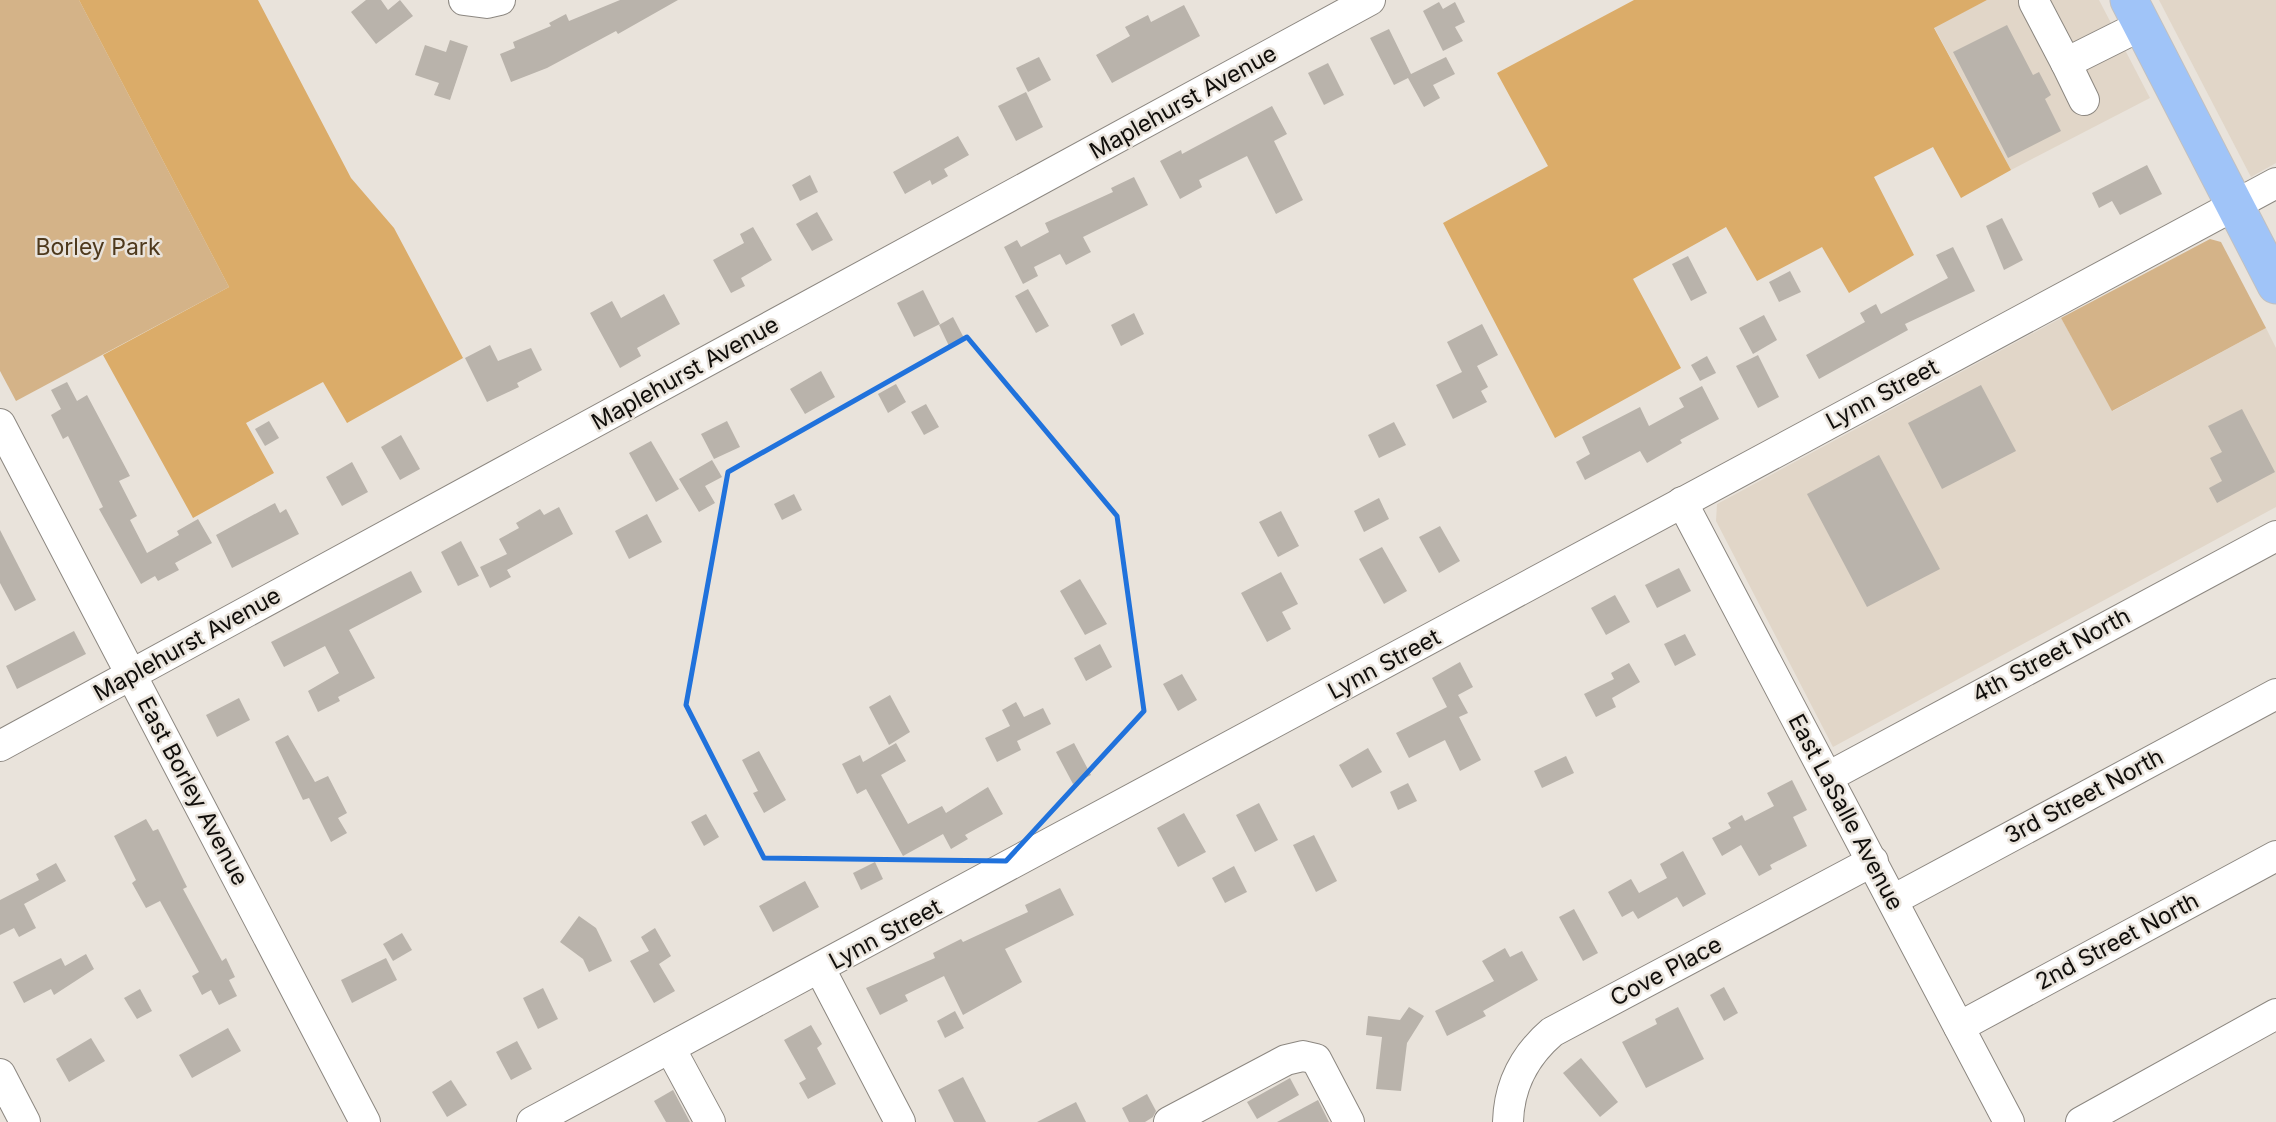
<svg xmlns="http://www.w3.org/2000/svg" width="2276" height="1122" font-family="Inter,sans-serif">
<rect width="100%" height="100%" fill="#e9e3db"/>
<g fill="#e1d6c8">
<path d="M1987,0H2099L2150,98L2011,170L1934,27Z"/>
<path d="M2159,0H2276V163L2251,177Z"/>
<path d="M2061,318L2113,411L2266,328L2276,348V507L1833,747L1716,521L1717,504Z"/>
</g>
<g fill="#d4b388">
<path d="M0,0H79L229,287L16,401L0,371Z"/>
<path d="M2210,239L2221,242L2266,328L2112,411L2061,318Z"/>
</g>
<g fill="#dbac69">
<path d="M79,0H258L351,178L394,228L463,358L347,423L323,382L246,423L274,473L193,518L103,355L229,287Z"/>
<path d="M1634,0H1987L1934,28L2011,170L1961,198L1933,147L1874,177L1914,255L1849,293L1822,247L1757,281L1726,227L1633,279L1681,368L1555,438L1443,223L1548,166L1497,73Z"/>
</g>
<g fill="#b9b3ab">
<path d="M366,0H381L388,10L400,0L413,16L376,44L351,12Z"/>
<path d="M620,0H678L618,34L616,31L547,68L511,82L500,54L515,48L513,42L551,26L549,23L566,14L569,21Z"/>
<path d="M1439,2L1443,9L1455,2L1465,22L1455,27L1463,41L1443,51L1423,11Z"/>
<path d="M1184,5L1200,36L1112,83L1096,55L1130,36L1125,27L1148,15L1151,22Z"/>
<path d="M2007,25L2033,75L2039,72L2051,95L2045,99L2061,131L2008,158L1953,52Z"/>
<path d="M1389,29L1411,74L1446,57L1455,74L1433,85L1440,98L1424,107L1408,78L1394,85L1370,38Z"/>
<path d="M450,40L468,46L450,100L434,95L439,83L415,75L425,45L446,52Z"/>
<path d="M1039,57L1051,80L1028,92L1016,68Z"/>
<path d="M1328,63L1344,95L1324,105L1308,73Z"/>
<path d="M1026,92L1043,127L1016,141L998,106Z"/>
<path d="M1272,106L1287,134L1274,141L1303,200L1276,214L1247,156L1199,180L1202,187L1180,199L1160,161L1181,150L1182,154Z"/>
<path d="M958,136L969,155L944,169L948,176L932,185L930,180L905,194L893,172Z"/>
<path d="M2147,165L2162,194L2120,215L2112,201L2099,208L2092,193Z"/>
<path d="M810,175L818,192L800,201L792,185Z"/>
<path d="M1134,177L1148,205L1083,237L1091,252L1066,265L1060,254L1034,267L1038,276L1023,284L1004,247L1017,240L1021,247L1049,232L1045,223L1113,192L1111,188Z"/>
<path d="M817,212L833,240L812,251L796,224Z"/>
<path d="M2002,218L2023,260L2004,270L1986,226Z"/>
<path d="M753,227L772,260L741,278L745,286L731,293L713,260L744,243L740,234Z"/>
<path d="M1953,247L1975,291L1905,324L1908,330L1819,379L1806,355L1865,322L1860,313L1876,304L1881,314L1948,278L1936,255Z"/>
<path d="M1688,256L1707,293L1691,301L1672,264Z"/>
<path d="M1790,271L1801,292L1779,302L1769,282Z"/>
<path d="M1028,289L1049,326L1036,333L1015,296Z"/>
<path d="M923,290L940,324L914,337L897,303Z"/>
<path d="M664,294L680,324L637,348L641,356L620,368L590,313L612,301L621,318Z"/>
<path d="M1134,313L1144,334L1121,346L1111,325Z"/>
<path d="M1764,315L1777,340L1753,354L1739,328Z"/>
<path d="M953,317L964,338L949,346L939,325Z"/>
<path d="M1482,324L1498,355L1477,366L1488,387L1481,391L1487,402L1453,419L1436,385L1462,372L1447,342Z"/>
<path d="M490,345L498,361L531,348L542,370L517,383L519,387L487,402L465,358Z"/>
<path d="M1758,355L1779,397L1758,408L1736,366Z"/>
<path d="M1707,356L1716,373L1700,381L1691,365Z"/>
<path d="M821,371L835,397L805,414L790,389Z"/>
<path d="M67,382L77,401L87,395L130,476L119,481L137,516L130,520L147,553L179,535L177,531L198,519L212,543L175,563L179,570L158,581L155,576L141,584L99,509L103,507L68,436L63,439L51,415L61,409L51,390Z"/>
<path d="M896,384L906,402L888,413L878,394Z"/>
<path d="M1981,385L2016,451L1942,489L1908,423Z"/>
<path d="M1702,386L1719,419L1680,440L1682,443L1647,463L1640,451L1585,480L1576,462L1590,454L1582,437L1640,407L1649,426L1684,407L1679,398Z"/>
<path d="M926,404L939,427L924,435L911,412Z"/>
<path d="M2242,409L2275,472L2217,503L2209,488L2222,481L2210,458L2222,452L2208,426Z"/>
<path d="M269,421L279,438L265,446L255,429Z"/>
<path d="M727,421L740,447L714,459L701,434Z"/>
<path d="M1394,422L1406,445L1379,458L1368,435Z"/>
<path d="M401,435L420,469L400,480L381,447Z"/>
<path d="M651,441L679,489L656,502L629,453Z"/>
<path d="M1879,455L1940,569L1867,607L1807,494Z"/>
<path d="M712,460L722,477L705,486L715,503L699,512L679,479Z"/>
<path d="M352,462L368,492L342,506L326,477Z"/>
<path d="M794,494L802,510L782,520L774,504Z"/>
<path d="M1379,498L1389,519L1364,532L1354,511Z"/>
<path d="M275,503L280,513L286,509L299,534L232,568L216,535Z"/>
<path d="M559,507L573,534L507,570L511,577L490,588L480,567L507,554L499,539L519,528L516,523L540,509L544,515Z"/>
<path d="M1281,511L1299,546L1278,557L1259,522Z"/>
<path d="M647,514L662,542L629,559L615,531Z"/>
<path d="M1440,526L1460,561L1439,573L1419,537Z"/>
<path d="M0,530L36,600L15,611L0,583Z"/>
<path d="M461,541L479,576L458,586L441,552Z"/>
<path d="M1382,547L1407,591L1384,604L1359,559Z"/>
<path d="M1679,568L1691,591L1657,608L1645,585Z"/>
<path d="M411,571L422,592L349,630L375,678L338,697L340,701L318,712L308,691L339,673L325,646L284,667L271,642Z"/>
<path d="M1281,572L1298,604L1282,612L1291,629L1267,642L1241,593Z"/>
<path d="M1080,579L1107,624L1085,635L1060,591Z"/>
<path d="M1615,595L1630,622L1606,635L1591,608Z"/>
<path d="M74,631L86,654L17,689L6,666Z"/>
<path d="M1685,634L1696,655L1675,666L1664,644Z"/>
<path d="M1100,644L1112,667L1086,681L1074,658Z"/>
<path d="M1460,662L1473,687L1458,695L1468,713L1459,717L1481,760L1460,771L1445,740L1409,758L1396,733L1447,707L1432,678Z"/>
<path d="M1629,663L1640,682L1612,698L1616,707L1596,717L1584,694L1614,679L1611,673Z"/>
<path d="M1182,674L1197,700L1178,711L1163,684Z"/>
<path d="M890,695L910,732L889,745L869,707Z"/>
<path d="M239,698L250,720L217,737L206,715Z"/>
<path d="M1016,702L1024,717L1043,708L1051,724L1017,741L1021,750L997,762L985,738L1010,726L1002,710Z"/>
<path d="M288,735L315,782L328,776L347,813L338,818L347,833L331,842L309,798L303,800L275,742Z"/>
<path d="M896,743L906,761L881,775L908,824L942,806L946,813L988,787L1003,814L965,835L968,839L951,849L943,834L903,856L866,789L857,794L842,764L860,755L863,762Z"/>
<path d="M1074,743L1091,775L1073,784L1056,752Z"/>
<path d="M1368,748L1382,772L1352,788L1339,765Z"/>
<path d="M759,751L786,800L764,813L753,793L758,791L742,760Z"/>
<path d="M1566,756L1574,773L1542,788L1534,771Z"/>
<path d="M1792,780L1807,810L1793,817L1807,846L1770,865L1772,869L1759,876L1741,845L1722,856L1712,838L1731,828L1728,823L1742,815L1745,821L1774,806L1767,793Z"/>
<path d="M1408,783L1417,801L1398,810L1390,792Z"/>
<path d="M1259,803L1278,840L1255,852L1236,815Z"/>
<path d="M1184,813L1206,852L1178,867L1157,828Z"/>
<path d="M706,814L719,837L704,846L691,822Z"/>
<path d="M146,819L153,831L158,829L187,887L183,889L222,961L226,958L235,977L229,980L237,996L219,1005L211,990L202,995L192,976L199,972L160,901L146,908L132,883L136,880L114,836Z"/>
<path d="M1314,835L1337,881L1316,892L1293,845Z"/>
<path d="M1683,851L1706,894L1683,907L1677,897L1638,919L1633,911L1622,917L1608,892L1631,879L1639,893L1667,878L1660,864Z"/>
<path d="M875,862L883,879L861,890L853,873Z"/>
<path d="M56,863L66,881L24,904L36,928L19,937L14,928L0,935V900L39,880L36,874Z"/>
<path d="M1234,866L1247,892L1225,903L1212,878Z"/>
<path d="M805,881L819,907L773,932L759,906Z"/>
<path d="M1060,888L1074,915L1005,949L1022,982L963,1015L944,976L905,995L908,1001L880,1015L866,988L935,958L933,953L961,939L963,942L1028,912L1025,905Z"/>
<path d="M1574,909L1598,953L1583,961L1559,917Z"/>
<path d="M579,916L596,928L612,961L589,972L583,959L560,942Z"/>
<path d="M655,928L671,956L659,964L675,991L654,1003L630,961L649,951L641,937Z"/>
<path d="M402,933L412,950L393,961L383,944Z"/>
<path d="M1505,948L1510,957L1522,951L1538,980L1483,1011L1486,1016L1447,1036L1435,1011L1494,981L1482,961Z"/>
<path d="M86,954L94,969L54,995L51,989L24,1003L13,982L61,958L65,966Z"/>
<path d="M386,958L397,980L352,1003L341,980Z"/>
<path d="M1724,987L1738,1013L1724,1021L1710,995Z"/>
<path d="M543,988L558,1019L538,1029L523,998Z"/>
<path d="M140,989L152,1011L137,1019L124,998Z"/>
<path d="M1409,1007L1424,1016L1407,1043L1401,1091L1376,1089L1382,1037L1366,1035L1368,1016L1400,1020Z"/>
<path d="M1678,1007L1704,1059L1646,1088L1622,1042L1657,1024L1655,1019Z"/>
<path d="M955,1011L964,1028L945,1038L937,1021Z"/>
<path d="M811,1025L822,1044L817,1048L836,1084L808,1099L799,1083L806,1079L784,1040Z"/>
<path d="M228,1028L241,1051L192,1078L179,1055Z"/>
<path d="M91,1038L105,1061L69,1082L56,1059Z"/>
<path d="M517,1041L532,1069L511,1080L496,1052Z"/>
<path d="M1581,1058L1618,1102L1600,1117L1563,1073Z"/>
<path d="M963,1077L986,1122H954L938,1090Z"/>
<path d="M1290,1078L1299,1095L1257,1119L1247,1102Z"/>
<path d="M451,1080L467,1105L447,1117L432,1092Z"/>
<path d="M673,1090L690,1122H666L654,1101Z"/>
<path d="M1147,1094L1156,1111L1153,1117L1145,1122H1129L1122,1108Z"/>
<path d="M1318,1100L1329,1122H1277Z"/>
<path d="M1076,1102L1086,1122H1037Z"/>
</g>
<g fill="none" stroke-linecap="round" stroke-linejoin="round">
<defs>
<g id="minor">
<path d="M464,0L487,3L500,0"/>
<path d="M2034,2L2066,63L2142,25"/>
<path d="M2066,63L2084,100"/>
<path d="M0,424L365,1122"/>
<path d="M1682,502L2009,1122"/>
<path d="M0,746L1370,0"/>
<path d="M1828,777L2276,536"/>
<path d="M1893,900L2276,694"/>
<path d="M820,969L900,1122"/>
<path d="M1959,1027L2276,856"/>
<path d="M670,1048L710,1122"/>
<path d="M0,1074L25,1122"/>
<path d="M532,1122L2276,183"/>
<path d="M1169,1122L1286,1060L1303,1056L1316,1059L1349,1122"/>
<path d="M1508,1122C1509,1085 1524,1056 1552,1032L1873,861"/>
<path d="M2081,1122L2276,1014"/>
</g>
<path id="major" d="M2129,0L2276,285"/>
</defs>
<use href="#minor" stroke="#8c8780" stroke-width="32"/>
<use href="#major" stroke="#c1c0c0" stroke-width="39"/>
<use href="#minor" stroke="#fff" stroke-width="30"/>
<use href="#major" stroke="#a0c4f8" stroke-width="37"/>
</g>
<path fill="none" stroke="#2072dc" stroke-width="5" stroke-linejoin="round" d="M967,337L1117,516L1144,711L1006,861L764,858L686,705L728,472Z"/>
<g text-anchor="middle" stroke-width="5" stroke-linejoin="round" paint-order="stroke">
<g font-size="23" fill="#100e0b" stroke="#e9e3db">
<text transform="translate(1183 102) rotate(-29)" y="8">Maplehurst Avenue</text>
<text transform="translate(685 373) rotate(-29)" y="8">Maplehurst Avenue</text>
<text transform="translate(1882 394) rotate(-28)" y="8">Lynn Street</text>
<text transform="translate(187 644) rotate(-29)" y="8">Maplehurst Avenue</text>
<text transform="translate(2051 655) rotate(-28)" y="8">4th Street North</text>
<text transform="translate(1384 664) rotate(-28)" y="8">Lynn Street</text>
<text transform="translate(193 791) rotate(62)" y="8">East Borley Avenue</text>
<text transform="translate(2084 796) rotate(-28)" y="8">3rd Street North</text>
<text transform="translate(1846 812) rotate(62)" y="8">East LaSalle Avenue</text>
<text transform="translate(885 934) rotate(-28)" y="8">Lynn Street</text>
<text transform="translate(2117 941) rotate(-28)" y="8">2nd Street North</text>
<text transform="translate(1666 971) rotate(-28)" y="8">Cove Place</text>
</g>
<g font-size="23" fill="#4e391c" stroke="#e9e3db">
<text x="98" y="255">Borley Park</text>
</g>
</g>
</svg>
